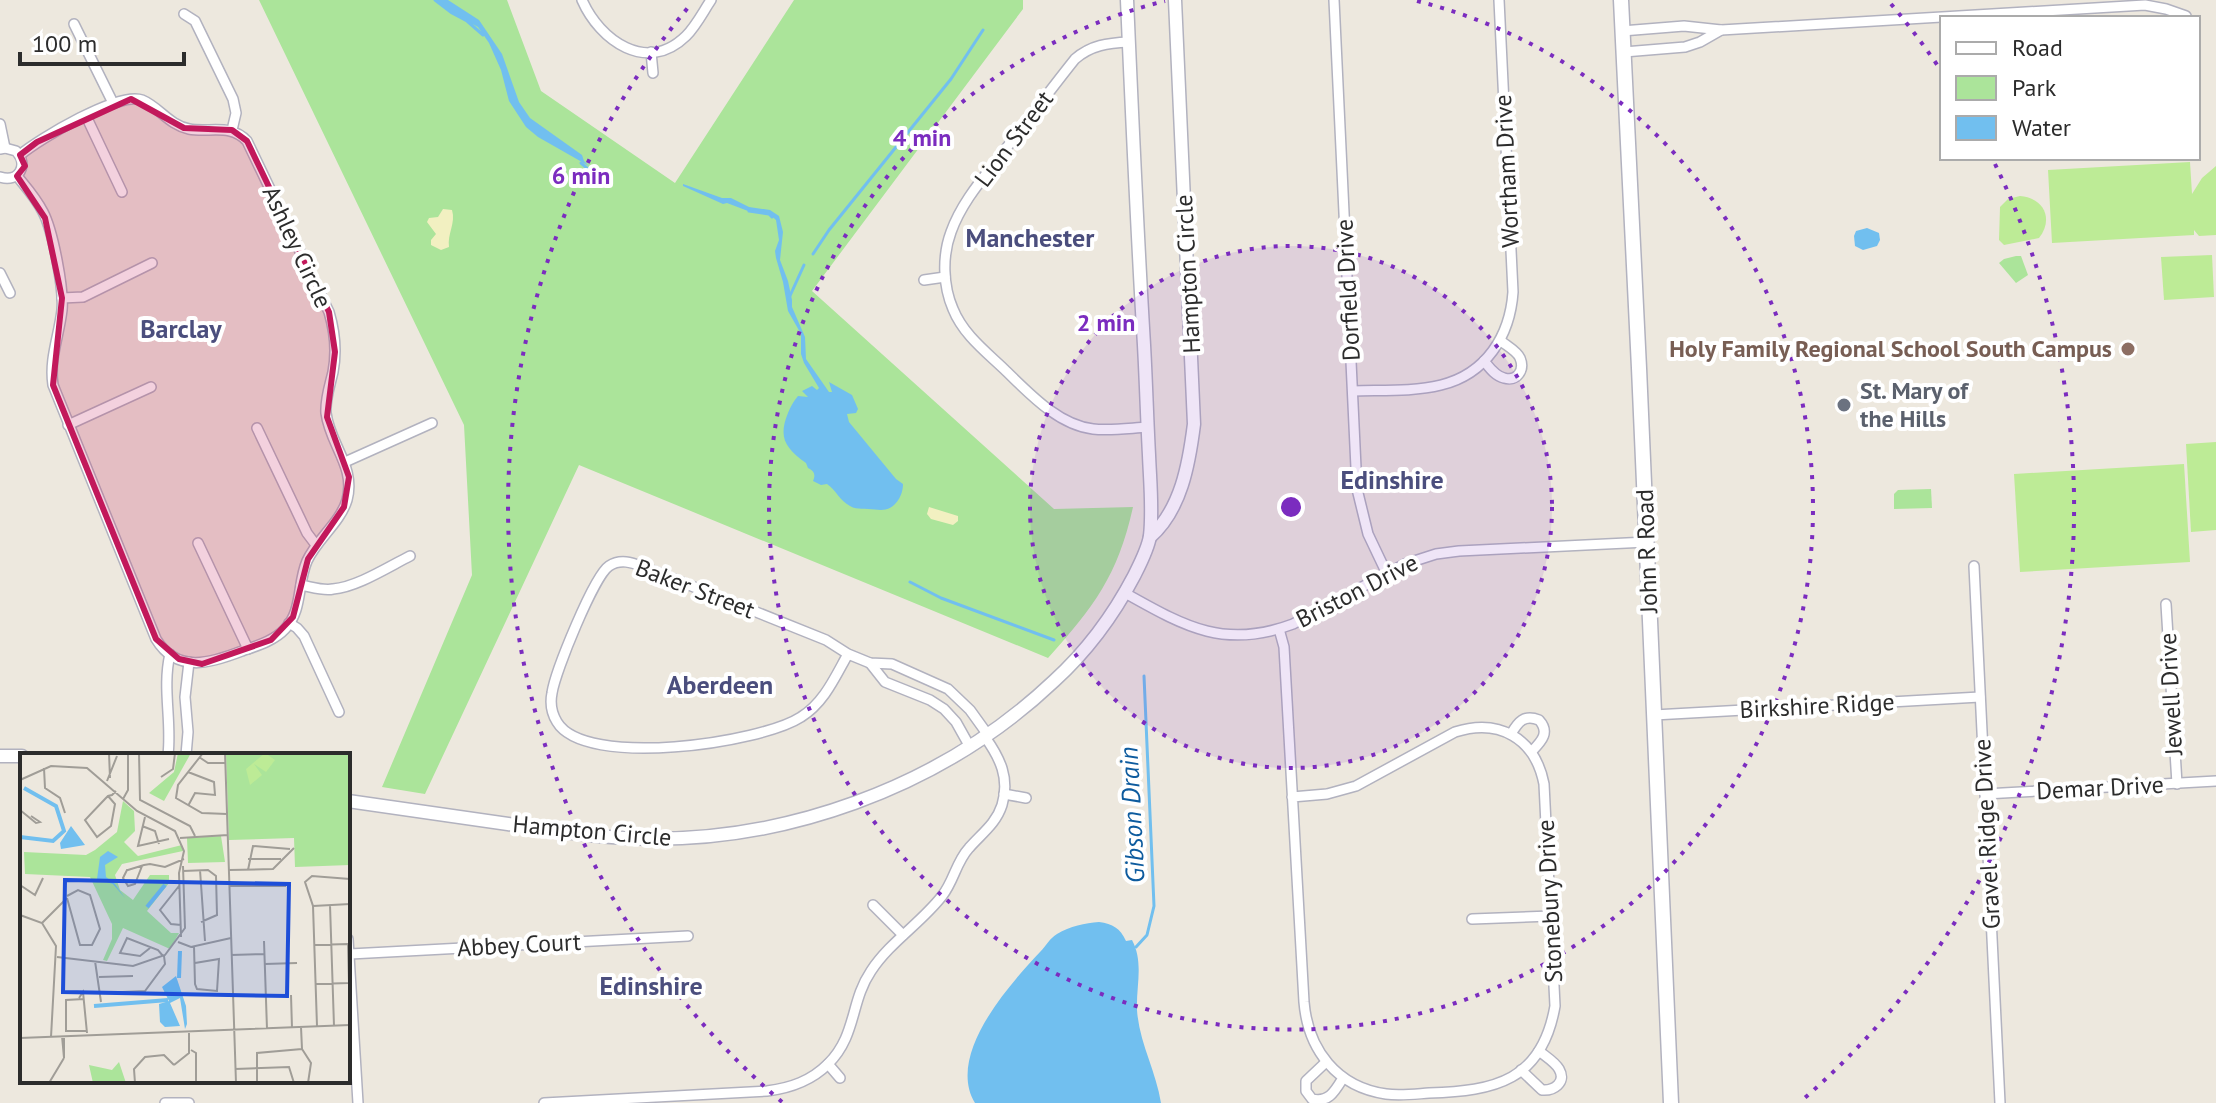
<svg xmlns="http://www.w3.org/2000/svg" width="2216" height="1103" font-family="'PT Sans',sans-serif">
<rect width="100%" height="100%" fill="#ede8de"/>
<g fill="#abe49a">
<path d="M259,0H507L541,91L675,183L794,0H1023V9L812,291L1054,509L1133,507C1118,575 1094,607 1048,658L579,465L425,794L382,787L472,575L464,425Z"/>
<path d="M2016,256H2021L2028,275L2016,283L1999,263L2004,259Z"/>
<path d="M1931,489L1932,508L1894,509V494L1898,490Z"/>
</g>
<g fill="#f2f0c1">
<path d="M443,209L452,210C456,223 447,234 449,247L441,250L431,245V240L436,234L427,222L429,218L438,217Z"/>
<path d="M929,507L958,516V521L953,525L931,519L927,514Z"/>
</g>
<g fill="#bdeb96">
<path d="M2190,162L2192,194L2202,178L2216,166V235L2199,236L2194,230V235L2052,243L2048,170Z"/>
<path d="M2020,196C2044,198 2054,219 2039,238L2004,245L1999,240L2000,207L2008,199Z"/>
<path d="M2212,255L2214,297L2164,300L2161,257Z"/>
<path d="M2216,442V530L2191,532L2186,444Z"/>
<path d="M2184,464L2190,562L2020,572L2014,474Z"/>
</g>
<g fill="#71bfef">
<path d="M435,0H448L479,20L502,54L519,102L530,118L582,155L584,161L589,166L538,137L526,127L509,101L501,70L489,43L478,27L452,13Z"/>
<path d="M683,184L722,198H731L749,207L770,210L779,216L783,232L780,260L788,281L792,300V307L805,337L806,359L829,392H832L829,382L852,395L858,409L856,413L847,414L849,422L896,479L903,484C903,496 895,510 881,510C877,510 873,509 868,509C861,508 856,510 850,506C840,501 836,490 827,484L821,485L813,481C816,474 814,471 808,468L806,463C785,448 778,437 788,413C791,406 793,402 798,396L808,397L802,391L812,386L817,390L819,388L804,363L801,354V334L788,311L783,282L776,258L775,251L779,240L776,220L768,213L748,211L727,203L723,204L683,186Z"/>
<path d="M1867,228L1879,233L1880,240L1877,246L1863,250L1855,246L1854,236L1856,231Z"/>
<path d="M1099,922C1113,924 1120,928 1126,941L1132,940C1144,963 1136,985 1137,1010C1139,1042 1156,1071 1161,1103H975C946,1055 1009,985 1040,952C1046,946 1050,938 1057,934C1070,926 1085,923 1099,922Z"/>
</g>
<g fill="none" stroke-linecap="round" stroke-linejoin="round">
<g stroke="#71bfef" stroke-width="3">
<path d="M435,0L452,13L467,21L483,35"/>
<path d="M581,163L588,169"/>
<path d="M749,211L769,214L772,217"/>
<path d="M813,254L829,230L951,79L983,30"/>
<path d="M789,298L804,265"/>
<path d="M910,582L941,598L1054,640"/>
<path d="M1136,947L1147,935L1154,906L1144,676"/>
</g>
<defs>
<g id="minor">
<path d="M582,0C600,41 647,74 686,36C696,26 703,12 711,0"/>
<path d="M1334,0L1357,489L1368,534L1387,574"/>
<path d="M184,14L195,21L233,99L236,113L232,130"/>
<path d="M74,24L113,103"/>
<path d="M1622,31L1684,26L1721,30L2145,5L2166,9L2186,16"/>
<path d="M1129,42C1108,43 1091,45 1075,59C1051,89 1028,120 1004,151C985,176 962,201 951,232C942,256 943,286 953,309C963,334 985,351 1004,369C1029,393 1058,425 1093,429C1111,431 1130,428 1148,427"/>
<path d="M651,52L653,73"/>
<path d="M1624,52L1685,47L1700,42L1721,30"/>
<path d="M86,116L122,192"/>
<path d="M0,124L5,148"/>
<path d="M0,149L5,148L16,151C29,165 19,183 0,177"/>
<path d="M17,176C26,187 36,198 43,212C53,231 64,289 62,310C59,336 49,359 53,385L156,639C177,674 211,663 242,651C256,646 274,641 285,629C303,610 297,584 307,561C317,539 340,523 347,500C356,467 330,445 326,413C325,399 330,385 333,372C337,351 335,332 329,312L247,141C231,123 209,133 189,129C169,125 159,107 142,100C119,91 39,139 20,155"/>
<path d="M0,273L10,293"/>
<path d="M924,280L945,277"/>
<path d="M62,298L83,297L152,263"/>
<path d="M1484,361C1489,367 1495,376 1504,378C1517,382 1525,370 1520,358C1517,351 1507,346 1501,341"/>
<path d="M1353,391C1381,390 1413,392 1441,385C1486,374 1510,336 1513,292L1499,0"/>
<path d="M68,425L151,387"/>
<path d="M257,428L307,533L316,545"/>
<path d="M345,462L432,423"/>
<path d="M198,543L248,649"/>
<path d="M1974,566L2000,1103"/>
<path d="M301,585C312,587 323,591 333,589C357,587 388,567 410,556"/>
<path d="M1125,593C1184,626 1224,650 1293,624L1405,564L1436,554L1459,551L1647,542"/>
<path d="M2166,604L2177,784"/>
<path d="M289,623L297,628L304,636L339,712"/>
<path d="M1279,629L1284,647L1304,1002C1308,1050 1337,1087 1386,1094C1400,1096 1415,1094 1429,1093C1495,1091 1542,1081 1555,1006L1544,784C1535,738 1499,718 1455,732L1356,786L1327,794L1292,797"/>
<path d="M848,654C835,677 824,703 801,717C761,743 585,769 557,722C552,714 550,703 552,693C555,672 594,576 609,566C621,558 633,563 644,567L826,640L848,654L870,663L892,664L948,689L970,710L988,735"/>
<path d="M870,663L885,682L930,700L944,709L956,722L970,747"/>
<path d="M1654,715L1980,697"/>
<path d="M1511,734C1518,722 1524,714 1539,720C1550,732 1542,741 1532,751"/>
<path d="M168,755C172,721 162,688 170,654"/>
<path d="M186,755L188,732L185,697L189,662"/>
<path d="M1004,794L1026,798"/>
<path d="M1985,794L2216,781"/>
<path d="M873,905L903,935"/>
<path d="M1472,919L1551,916"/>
<path d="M348,939L358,1103"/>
<path d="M350,954L688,936"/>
<path d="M1325,1063L1306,1081V1091L1312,1099C1329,1103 1335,1091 1343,1078"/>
<path d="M828,1064L840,1078"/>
<path d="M1521,1070L1542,1090C1553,1091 1567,1083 1559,1069C1555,1062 1545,1056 1539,1051"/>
<path d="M165,1103H189"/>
<path d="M544,1103L767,1091C791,1088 811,1081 828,1064C857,1035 850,1002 871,971C890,942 921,923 942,896C954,881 956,862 969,848C981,834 996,824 1002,805C1010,778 1000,758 985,737"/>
</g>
<g id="tertiary">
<path d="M1150,537C1181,510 1189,464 1194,424L1175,0"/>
<path d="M0,756H22"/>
<path d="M348,801C401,809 455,816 508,824C547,830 585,836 625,838C780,846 941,788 1054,681C1087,651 1113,616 1134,576C1140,564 1148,549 1150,536C1153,510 1150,481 1149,455C1147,418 1146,381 1144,345C1137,230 1132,115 1127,0"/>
</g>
<path id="secondary" d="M1621,0L1639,368L1671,1103"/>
</defs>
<use href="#minor" stroke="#b2b2bf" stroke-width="12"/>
<use href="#tertiary" stroke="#b2b2bf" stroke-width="15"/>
<use href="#secondary" stroke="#b2b2bf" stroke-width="17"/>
<use href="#minor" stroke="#fff" stroke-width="9"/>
<use href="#tertiary" stroke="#fff" stroke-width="12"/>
<use href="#secondary" stroke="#fff" stroke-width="14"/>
</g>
<path fill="#c2185b" fill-opacity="0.2" stroke="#c2185b" stroke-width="6" stroke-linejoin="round" d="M131,99L184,128L232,130L247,141L329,312L335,352L327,417L349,477L344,507L308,559L293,617L271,640L202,664L179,659L156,639L53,385L62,298L45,218L17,176L25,166L20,155L37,142Z"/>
<circle cx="1291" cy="507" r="261" fill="#7b2cbf" fill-opacity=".12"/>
<g fill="none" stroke="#7b2cbf" stroke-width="4" stroke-dasharray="4 8">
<circle cx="1291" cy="507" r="261"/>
<path d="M1417 1A522 522 0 1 1 1165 1"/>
<path d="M782 1102A783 783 0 0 1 691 4M1891 4A783 783 0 0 1 1940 69M1995 164A783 783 0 0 1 1800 1102"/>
</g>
<circle fill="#8d6e63" stroke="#fff" stroke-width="3" cx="2128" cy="349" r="8"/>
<circle fill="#6b7280" stroke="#fff" stroke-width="3" cx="1844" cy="405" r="8"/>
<g text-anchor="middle" stroke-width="8" stroke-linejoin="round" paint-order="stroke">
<g font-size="24" fill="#2c2c2c" stroke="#fff">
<text transform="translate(1014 139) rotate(-53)" y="8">Lion Street</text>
<text transform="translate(1507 171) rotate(-93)" y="8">Wortham Drive</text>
<text transform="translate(297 247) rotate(65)" y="8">Ashley Circle</text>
<text transform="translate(1188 274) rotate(-93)" y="8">Hampton Circle</text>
<text transform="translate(1348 290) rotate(-93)" y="8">Dorfield Drive</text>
<text transform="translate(1647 551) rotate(-92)" y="8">John R Road</text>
<text transform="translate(695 589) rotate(21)" y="8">Baker Street</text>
<text transform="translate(1357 591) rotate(-27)" y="8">Briston Drive</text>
<text transform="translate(2171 694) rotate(-93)" y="8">Jewell Drive</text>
<text transform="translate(1817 706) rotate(-3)" y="8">Birkshire Ridge</text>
<text transform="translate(2100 788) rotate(-3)" y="8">Demar Drive</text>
<text transform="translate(592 831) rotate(5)" y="8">Hampton Circle</text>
<text transform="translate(1987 834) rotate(-93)" y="8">Gravel Ridge Drive</text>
<text transform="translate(1550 901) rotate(-93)" y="8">Stonebury Drive</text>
<text transform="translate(519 945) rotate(-3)" y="8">Abbey Court</text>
</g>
<g font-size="24" font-weight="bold" fill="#785e54" stroke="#fff" text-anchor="end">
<text x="2112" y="357">Holy Family Regional School South Campus</text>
</g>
<g font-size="24" font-weight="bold" fill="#5b616d" stroke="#fff" text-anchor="start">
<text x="1860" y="399">St. Mary of<tspan x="1860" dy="28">the Hills</tspan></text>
</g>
<g font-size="26" font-weight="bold" fill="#4b4e7d" stroke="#fff">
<text x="1030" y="247">Manchester</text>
<text x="181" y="338">Barclay</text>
<text x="1392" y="489">Edinshire</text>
<text x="720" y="694">Aberdeen</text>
<text x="651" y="995">Edinshire</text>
</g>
<g font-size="26" font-style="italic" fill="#0d5b9e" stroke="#fff">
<text transform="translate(1132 815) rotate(-93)" y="9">Gibson Drain</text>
</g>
</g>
<g transform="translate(20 753)">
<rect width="330" height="330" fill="#ede8de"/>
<path d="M158,0H171L144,48L129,40L154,19ZM206,0H330V112L275,114L274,85L209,87ZM103,48L114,58L115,78L104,89L118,103L162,92L163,98L102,111L95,122L100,137L113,147L130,122H149V130L127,158L151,180H159L150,196L103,175L87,208L83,207L92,186V171L70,124L5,121L4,99L66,102L75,97L97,79ZM201,83L205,109L168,110L167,85ZM99,309L106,330H73L69,312L92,317Z" fill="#abe49a"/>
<path d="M245,0L255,7L246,19L234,11L242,22L230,32L226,16Z" fill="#bdeb96"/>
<path d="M51,73L65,92L41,96L40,90ZM88,98L98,104L85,112L86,124L94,130L105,145L93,131L77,126L80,104ZM156,223L166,253L167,271L165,276L160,245L150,250L160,273L145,274L140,269L139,251L149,248L142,234Z" fill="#71bfef"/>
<path fill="none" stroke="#71bfef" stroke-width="4" d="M0,84L33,88L44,78L36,53L4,35M127,154L145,132M159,225L160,198M74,253L148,247"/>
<path fill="none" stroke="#a09d97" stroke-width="2" d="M89,0L90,25M119,0L120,47L170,73L175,83M183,0L158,32L156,45L182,60L207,61M205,0L216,330M179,4L188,10H205M24,15L25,35L40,45L45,60M141,24L153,16L155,0M0,27L31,13L67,15L117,58L155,78L164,98L159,120L161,184M87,28L97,3M88,43L95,51L91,73L77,84L65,67L85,46L88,43L92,42L96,38M103,46L108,37V0M168,53L175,40L195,42L194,29L168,19M0,57L16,70L20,69L11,63M125,64L118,93L149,86M122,73L135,78L139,91M160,85L208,82M228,106H261M122,113L115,131L108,133L103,125L107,117H108L124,112L130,111L145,114L164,106M180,117L185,188M209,117L253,116L274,95M228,117L233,93L270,96M163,118L188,117L196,123L197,162L181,169M0,132L15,142L23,125M159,133L140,157L151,171L161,172M209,133H266M47,145L60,192H72L80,176L70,142L58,137L47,143M310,152L314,273M293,153L330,151M0,162L22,170L36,193L31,284M22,170L47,145M244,188L247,276M158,189L171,194L211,185M328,191L329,230M294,192L328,191M174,193L175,231L177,236L197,238L199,206L175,210M130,195L120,203L100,200L107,185L138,197L143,203M211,202L244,201M37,204L113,213L145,202L165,175L163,113M75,208L81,249M245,211L277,210M79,224L113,223M296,231L329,230M80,240L125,238L145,211L144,203M271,242L272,275M59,245L63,239L67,280M64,246L46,247V278H67M297,273L293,153L285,129L292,123L330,126M281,274L282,296L291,310L288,330M42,283L44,305V283M0,285L330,272M171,297L176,300V330M154,312L169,300V280M215,316L269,314L274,330M29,330L44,305M115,330L114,316L125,304L144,302L154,312M237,330V300L282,296"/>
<path fill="#1d4ed8" fill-opacity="0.15" stroke="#1d4ed8" stroke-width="4" d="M45,127L269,131L267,243L43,239Z"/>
<rect width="330" height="330" fill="none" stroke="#2c2c2c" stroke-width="4"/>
</g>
<circle cx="1291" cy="507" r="12" fill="#7b2cbf" stroke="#fff" stroke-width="4"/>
<g font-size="24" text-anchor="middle" font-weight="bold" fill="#7b2cbf" stroke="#fff" stroke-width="8" stroke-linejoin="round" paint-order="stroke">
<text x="922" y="146">4 min</text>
<text x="581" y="184">6 min</text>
<text x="1106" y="331">2 min</text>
</g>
<rect x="1940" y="16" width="260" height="144" fill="#ffffff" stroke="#ababab" stroke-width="2"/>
<rect x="1956" y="42" width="40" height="12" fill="#ffffff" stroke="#ababab" stroke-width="2"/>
<text x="2012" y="56" font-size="24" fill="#2c2c2c">Road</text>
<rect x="1956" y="76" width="40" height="24" fill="#abe49a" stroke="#ababab" stroke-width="2"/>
<text x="2012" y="96" font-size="24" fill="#2c2c2c">Park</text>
<rect x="1956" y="116" width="40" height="24" fill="#71bfef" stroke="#ababab" stroke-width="2"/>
<text x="2012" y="136" font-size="24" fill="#2c2c2c">Water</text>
<path d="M20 52v12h164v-12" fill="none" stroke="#2c2c2c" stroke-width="4"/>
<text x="32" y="52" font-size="24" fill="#2c2c2c" stroke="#ffffff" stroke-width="6" paint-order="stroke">100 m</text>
</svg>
